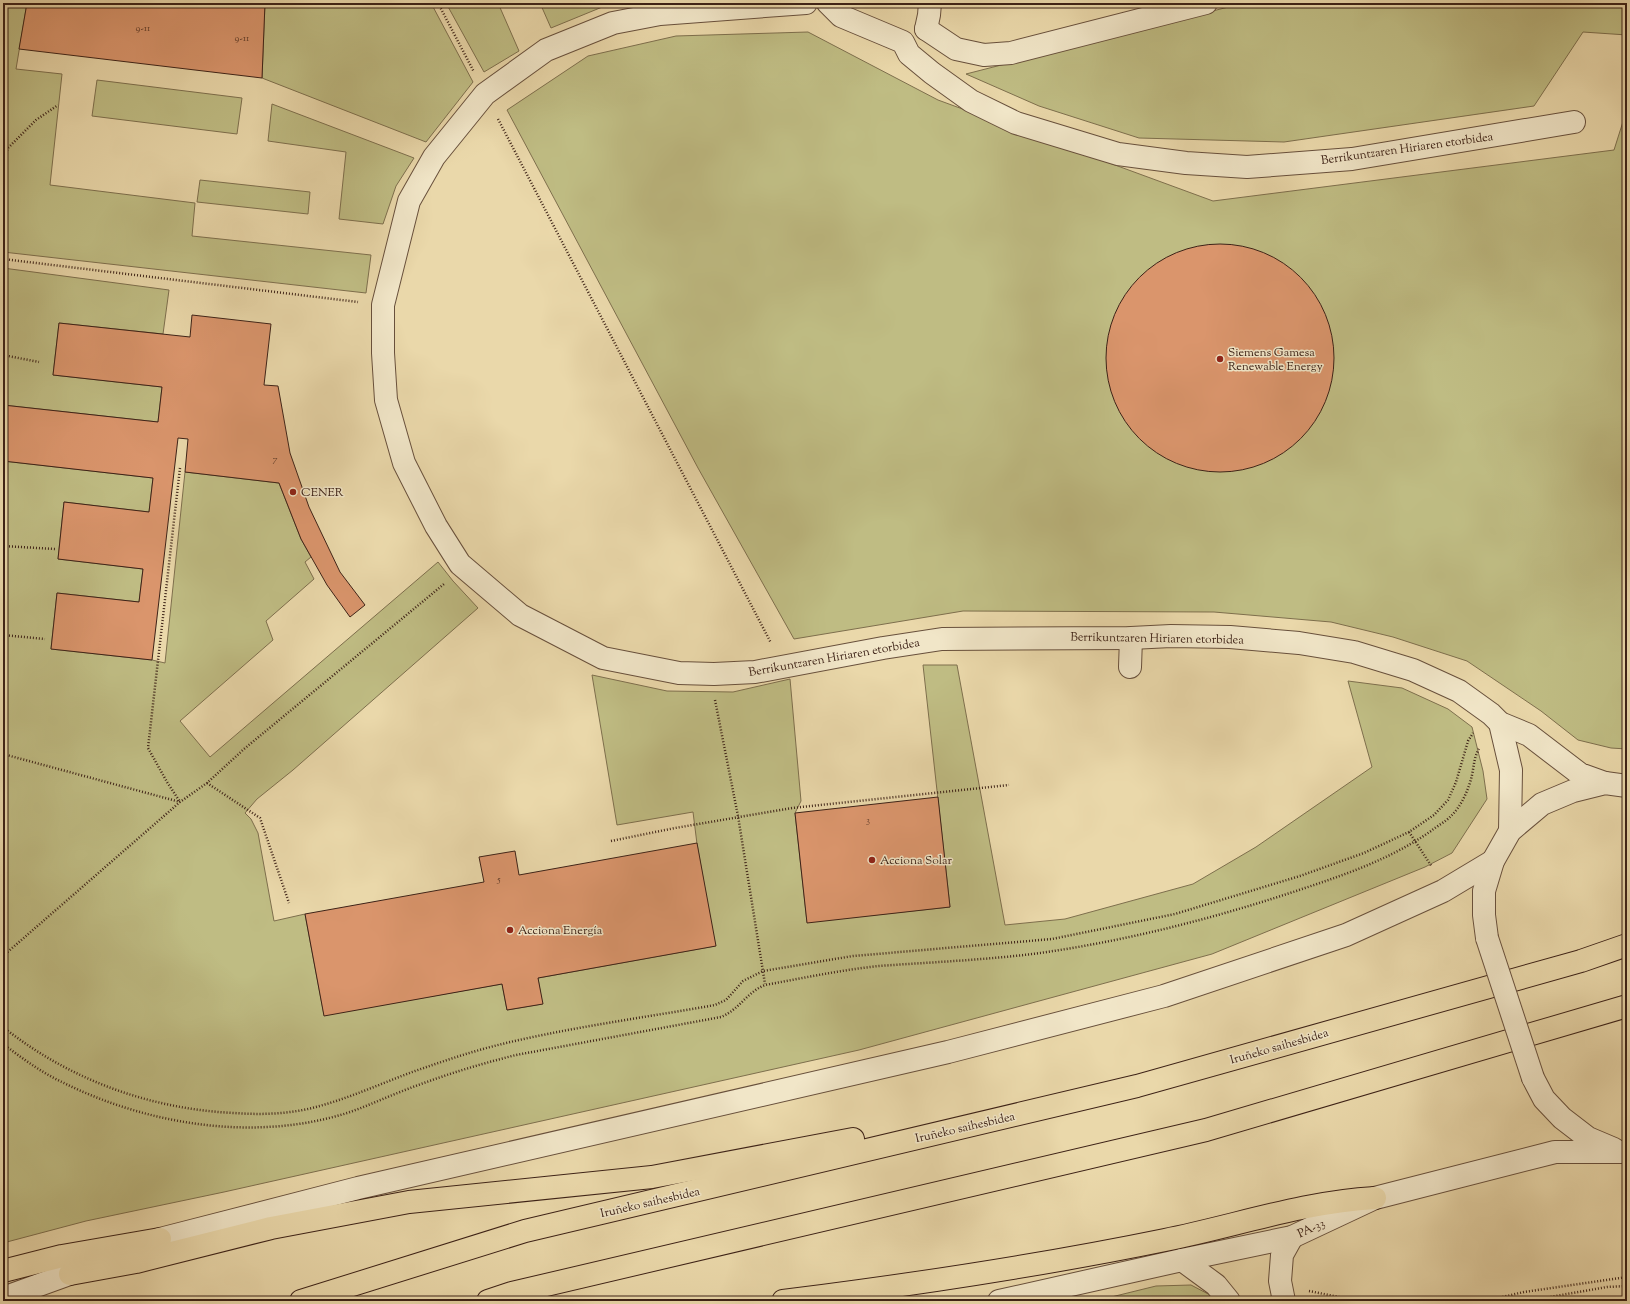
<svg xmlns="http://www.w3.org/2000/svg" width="1630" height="1304" font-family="'Sorts Mill Goudy',serif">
<rect width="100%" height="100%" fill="#ead8aa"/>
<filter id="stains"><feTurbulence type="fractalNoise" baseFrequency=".005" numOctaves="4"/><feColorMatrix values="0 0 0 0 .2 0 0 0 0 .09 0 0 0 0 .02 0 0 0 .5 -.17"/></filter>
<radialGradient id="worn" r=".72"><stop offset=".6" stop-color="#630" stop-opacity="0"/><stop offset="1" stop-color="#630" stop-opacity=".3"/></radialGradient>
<g fill="#bfbc83" stroke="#7e6f4d">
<path d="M3,3H27L16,69L62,74L50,185L195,203L192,236L371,255L366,293L3,252Z"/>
<path d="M265,3H431L473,82L426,142L262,78Z"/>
<path d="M446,3H498L519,51L484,72Z"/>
<path d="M540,3H612L551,28Z"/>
<path d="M1244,3H1627V35L1583,32L1534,106L1284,142L1139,138L1039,106L966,74Z"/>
<path d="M808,32L938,100L1213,201L1614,150L1627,109V749L1611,748L1578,740L1541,711L1467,661L1393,637L1331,622L1214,612L963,611L794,639L698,468L507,110L588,56L676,36Z"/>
<path d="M97,80L242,98L237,134L92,116Z"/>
<path d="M272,104L414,158L396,186L383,224L339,219L346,152L268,141Z"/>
<path d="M200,180L310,192L308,214L197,202Z"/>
<path d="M3,268L169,290L163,334L59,323L53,375L162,387L158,422L3,405Z"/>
<path d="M3,461L153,478L149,512L64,502L58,559L143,569L139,602L57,593L51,649L152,660L165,663L185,472L279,483L301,539L311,557L305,562L314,579L266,621L273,640L180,721L210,757L438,562L453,581L478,608L293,770L257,799L245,813L251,819L258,833L274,921L305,914L324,1015L502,984L507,1010L542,1004L538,978L715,946L697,844L693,812L617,825L592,675L667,691L733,692L790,679L801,801L795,813L807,922L950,907L923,665H957L1005,925L1065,919L1193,884L1256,847L1372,767L1348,681L1402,688L1448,709L1472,727L1483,771L1487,799L1452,853L1425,867L1212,954L859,1050L224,1192L86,1221L3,1243Z"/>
<path d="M1191,1285L1212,1296L1216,1301H1095L1156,1286Z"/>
</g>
<g fill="#da956c" stroke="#3d2217">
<path d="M27,3L197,4V3H265L262,78L19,49Z"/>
<circle cx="1220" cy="358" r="114"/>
<path d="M192,315L271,324L264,385L278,386L290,453L309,507L340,572L365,605L350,617L327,585L301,539L279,483L185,472L188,439L178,438L152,660L51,649L57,593L139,602L143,569L58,559L64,502L149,512L153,478L3,461V405L158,422L162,387L53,375L59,323L190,337Z"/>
<path d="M938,797L950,907L807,923L795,813Z"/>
<path d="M697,843L716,946L538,978L543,1004L507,1010L502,984L324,1016L305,914L484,882L479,857L515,851L519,875Z"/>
</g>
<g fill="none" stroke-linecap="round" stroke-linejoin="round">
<defs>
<g id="minor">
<path d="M806,3L660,14L613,23L546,50L485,94L434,157L409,201L383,305V353L386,400L404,463L436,526L460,564L520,615L603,658L679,673L714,674L755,672L883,648L942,639L1131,638L1171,636L1230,637L1299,643L1354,652L1413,670L1459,691L1491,714L1500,723L1529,735L1580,774L1605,783"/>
<path d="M828,3L841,16L903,42L909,54L932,73L971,101L1016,123L1118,154L1186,163L1247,167L1352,159L1574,122"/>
<path d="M926,29L956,49L984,55L1011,53L1206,3"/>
<path d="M926,29L929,15L930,3"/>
<path d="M1130,667L1131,638"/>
<path d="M1500,723L1511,770L1510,831"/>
<path d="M1487,938L1484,915V891L1493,861L1510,831L1542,804L1573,791L1605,783L1627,786"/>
<path d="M1533,1078L1544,1099L1562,1118L1588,1138L1614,1149"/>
<path d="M143,1246L160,1239L358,1188L948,1052L1164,996L1346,935L1443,891L1493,861"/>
<path d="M1182,1260L1216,1285L1229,1301"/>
<path d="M3,1298L89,1267"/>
<path d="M999,1301L1182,1260L1292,1237L1375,1198L1555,1152H1621"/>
<path d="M1284,1301L1280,1281L1282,1255L1292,1237"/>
</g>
<path id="major" d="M3,1271L62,1256L160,1239"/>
<g id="highway">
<path d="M70,1274L136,1262L271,1228L409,1202L652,1177L853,1139"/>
<path d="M301,1301L525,1231L1137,1086L1581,961L1627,945"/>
<path d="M488,1301L512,1293L1206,1130L1627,1006"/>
<path d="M783,1301C911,1285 1038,1266 1165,1240C1235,1226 1303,1202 1375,1198"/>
</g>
</defs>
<use href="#minor" stroke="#68503c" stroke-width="24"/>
<use href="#major" stroke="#3d2217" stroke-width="24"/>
<use href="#highway" stroke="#3d2217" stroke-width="24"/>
<g stroke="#3d2217" stroke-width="2.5" stroke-dasharray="1 2" stroke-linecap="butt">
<path d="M438,3L474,72"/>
<path d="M498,119L771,643"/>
<path d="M3,162L8,148L36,120L58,105"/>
<path d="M3,259L358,302"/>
<path d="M3,355L39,362"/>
<path d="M180,468L148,748L167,782L180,802"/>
<path d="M3,546L55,549"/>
<path d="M3,635L45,639"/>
<path d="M715,700L738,816L765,984"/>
<path d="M3,754L180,802"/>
<path d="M207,783L260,818L289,903"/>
<path d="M1409,832L1432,867"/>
<path d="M611,841L675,828L792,808L1009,785"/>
<path d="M3,956L180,802L207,783L244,749L444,584"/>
<path d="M3,1027C70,1080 150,1109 234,1113C262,1115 290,1114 316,1107C350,1098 382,1083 415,1071C441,1062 467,1053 494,1046C565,1028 642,1018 715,1005L726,1000L743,981L763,971L853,956L1052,939L1175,914L1300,876L1364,853L1409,832L1434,815L1448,800L1456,782L1468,741L1473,733"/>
<path d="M3,1044C22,1058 42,1073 64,1083C149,1125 255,1142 347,1113C365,1107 382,1099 400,1092C438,1077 476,1065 516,1055L721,1017C740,1009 747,992 765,985C803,978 841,970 879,966C933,962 987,960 1040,953C1131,940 1219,917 1305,888C1350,873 1392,858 1431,831C1437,826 1445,822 1450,817C1461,807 1469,789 1472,775C1474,766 1474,757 1479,749"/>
<path d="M1309,1291L1339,1297L1347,1301"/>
<path d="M1485,1301L1524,1292L1627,1277"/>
<path d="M1527,1301L1607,1287L1627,1286"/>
</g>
<use href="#minor" stroke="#f1e6c8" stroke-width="22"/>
<use href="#major" stroke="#ead8aa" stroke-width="22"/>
<use href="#highway" stroke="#ead8aa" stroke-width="22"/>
<defs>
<path id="minor-bridge" d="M1487,938L1533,1078"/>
</defs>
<use href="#minor-bridge" stroke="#68503c" stroke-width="24" stroke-linecap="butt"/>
<use href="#minor-bridge" stroke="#f1e6c8" stroke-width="22"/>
</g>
<g fill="#8f2418" stroke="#f1e6c8" stroke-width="1.5">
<circle cx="1220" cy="359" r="4"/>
<circle cx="293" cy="492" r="4"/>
<circle cx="872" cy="860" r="4"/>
<circle cx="510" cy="930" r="4"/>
</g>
<g text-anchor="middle" stroke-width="3" stroke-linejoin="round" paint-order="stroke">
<g font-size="10" fill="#643f2c">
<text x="143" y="31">9-11</text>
<text x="242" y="41">9-11</text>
<text x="275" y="462">7</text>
<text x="868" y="823">3</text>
<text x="499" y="882">5</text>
</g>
<g font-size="12" fill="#3d2217" stroke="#f1e6c8">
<text transform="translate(1407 148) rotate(-8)" y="4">Berrikuntzaren Hiriaren etorbidea</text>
<text transform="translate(1157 638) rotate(1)" y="4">Berrikuntzaren Hiriaren etorbidea</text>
<text transform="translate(834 657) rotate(-10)" y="4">Berrikuntzaren Hiriaren etorbidea</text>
<text transform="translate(1279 1046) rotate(-16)" y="4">Iruñeko saihesbidea</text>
<text transform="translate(965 1127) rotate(-13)" y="4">Iruñeko saihesbidea</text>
<text transform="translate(650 1202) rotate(-13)" y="4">Iruñeko saihesbidea</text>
<text transform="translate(1311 1228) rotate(-25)" y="4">PA-33</text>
</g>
<g font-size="12" fill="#3d2217" stroke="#f1e6c8" text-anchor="start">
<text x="1228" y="356">Siemens Gamesa<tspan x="1228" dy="14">Renewable Energy</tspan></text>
<text x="301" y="496">CENER</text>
<text x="880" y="864">Acciona Solar</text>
<text x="518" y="934">Acciona Energía</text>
</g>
</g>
<rect width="1630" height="1304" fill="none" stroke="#ead8aa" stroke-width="16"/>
<rect x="4" y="4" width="1622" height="1296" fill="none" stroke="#3d2217" stroke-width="2"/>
<rect x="8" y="8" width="1614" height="1288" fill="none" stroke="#3d2217"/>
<rect width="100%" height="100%" filter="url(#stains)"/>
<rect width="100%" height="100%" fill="url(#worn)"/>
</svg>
